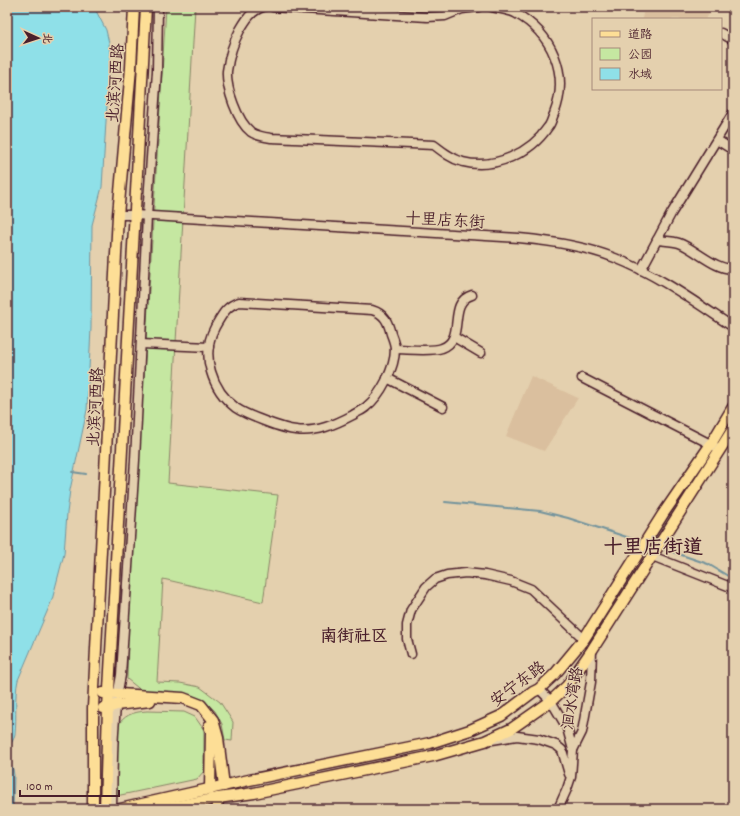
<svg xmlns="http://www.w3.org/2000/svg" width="740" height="816" font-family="Dekko,'LXGW WenKai TC',sans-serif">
<rect width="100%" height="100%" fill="#e4d0ae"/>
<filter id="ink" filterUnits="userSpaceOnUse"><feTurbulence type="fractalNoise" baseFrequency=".025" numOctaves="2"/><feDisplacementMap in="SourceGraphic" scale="8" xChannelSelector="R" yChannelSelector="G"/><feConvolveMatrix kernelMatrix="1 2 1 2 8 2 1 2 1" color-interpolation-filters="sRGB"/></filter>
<g filter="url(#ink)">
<g fill="#dabf9e">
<path d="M644,7H713L706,19H642Z"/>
<path d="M531,376L578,398L544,451L506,436Z"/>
</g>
<g fill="#c5e7a1" stroke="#888366">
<path d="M166,7H195L168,483L278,495L263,602L163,579L157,682L180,683L200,687L220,702L233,722L232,741L225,740L222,724L215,711L205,701L191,695L173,692H143L127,679L128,639Z"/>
<path d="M147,711L184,712L195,717L204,730V771L197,779L116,796V728C124,715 132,712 147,711Z"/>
</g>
<g fill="#8fe0e8" stroke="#73939c">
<path d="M7,7H94L106,30L109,43L110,56L102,187L92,225L91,328L87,410L70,490L67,513L64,554L52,600L18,680C14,697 17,716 15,734C14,741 9,745 7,751Z"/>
<path d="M7,761L13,769L14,775L13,809H7Z"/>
</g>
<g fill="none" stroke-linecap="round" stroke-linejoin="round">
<g stroke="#73939c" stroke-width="2">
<path d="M72,472L86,474"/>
<path d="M445,502L540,511L568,518L642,542"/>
<path d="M661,548L708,564L733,579"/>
</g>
<path stroke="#543c47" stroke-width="1" stroke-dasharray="5 4" stroke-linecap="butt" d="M7,741H13"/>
<defs>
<g id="minor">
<path d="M263,7C251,11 246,20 240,30C233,43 229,56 227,71C226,88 237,121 251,132C257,136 264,137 271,138L434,145C443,152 452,159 463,162C494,170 531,153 548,127C551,124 552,118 554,114C570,74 552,33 515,13C509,10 499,9 492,7"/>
<path d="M273,7L427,17L445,16L462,9L478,7"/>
<path d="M721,33L733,40"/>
<path d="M717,140L733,150"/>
<path d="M118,215H135L519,238C551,241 585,246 615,258C658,275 695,302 733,327"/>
<path d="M657,240C665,241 673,241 679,243C694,248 718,272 733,268"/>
<path d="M641,270L671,214L733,113"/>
<path d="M239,302L372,310C385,314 388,322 391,334C393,339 395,344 395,349C395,368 381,395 366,407C363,410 357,412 353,415C336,424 316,433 296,430C283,429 246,415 236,408C212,390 200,355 215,327C222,315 226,306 239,302Z"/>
<path d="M454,337L481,353"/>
<path d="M141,344L209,347"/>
<path d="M395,349C407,349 432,352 442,348C467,339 446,303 472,295"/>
<path d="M387,378L443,407"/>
<path d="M582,378L720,449"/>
<path d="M652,556L733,588"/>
<path d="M411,654L407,639V625L411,610L426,587L435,579L447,575L466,573L485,575L511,581L531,589L584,639"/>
<path d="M539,689L551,701L567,728L573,750L571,777L567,789L558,809"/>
<path d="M492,740L517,736L539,739L556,745L562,750L569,774"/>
<path d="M573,750L582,732L591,682L592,650"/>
<path d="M112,809C113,764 112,719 121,675L135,460L147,216L157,71L158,7"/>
</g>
<g id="major">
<path d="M103,693L183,698L201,705L213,720L218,738L224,786"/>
<path d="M103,708H108L116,705L150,701"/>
<path d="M209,726L211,731L210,790"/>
<path d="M93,809V708L118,215L131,68L134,7"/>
<path d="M105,809L108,708L146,7"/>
<path d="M120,809L249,780L430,743L470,730L501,716L533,692L539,689L555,674L584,639L663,514L711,444L733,407"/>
<path d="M162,809L218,798L254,793L433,756L485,741L511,729L551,701L567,686L592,650L733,429"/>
<path d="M217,809L218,798"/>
</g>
</defs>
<use href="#minor" stroke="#4a1f2b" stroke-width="11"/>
<use href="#major" stroke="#4a1f2b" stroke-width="13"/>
<use href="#minor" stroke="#e4d0ae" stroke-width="8"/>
<use href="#major" stroke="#fdde96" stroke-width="10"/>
</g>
</g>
<g text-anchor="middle" stroke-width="3" stroke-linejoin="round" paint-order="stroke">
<g font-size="16" fill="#4a1f2b" stroke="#e4d0ae">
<text transform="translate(114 83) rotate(-86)" y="6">北滨河西路</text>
<text transform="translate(445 219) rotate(3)" y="6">十里店东街</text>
<text transform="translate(94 407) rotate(-87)" y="6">北滨河西路</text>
<text transform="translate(517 683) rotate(-37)" y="6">安宁东路</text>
<text transform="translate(571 698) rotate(-81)" y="6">洄水湾路</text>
</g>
<g font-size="17" font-weight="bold" fill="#4a1f2b" stroke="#e4d0ae">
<text x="354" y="641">南街社区</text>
</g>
<g font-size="20" font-weight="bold" fill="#4a1f2b" stroke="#e4d0ae">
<text x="653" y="553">十里店街道</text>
</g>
</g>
<rect width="740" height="816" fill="none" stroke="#e4d0ae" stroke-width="24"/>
<rect x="12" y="12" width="716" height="792" fill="none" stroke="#4a1f2b" stroke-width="1.5" filter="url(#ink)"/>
<rect x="592" y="18" width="130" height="72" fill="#e4d0ae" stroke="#a6897a"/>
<rect x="600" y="31" width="20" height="6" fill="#fdde96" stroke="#a6897a"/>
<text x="628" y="38" font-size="12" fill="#4a1f2b">道路</text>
<rect x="600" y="48" width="20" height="12" fill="#c5e7a1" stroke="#a6897a"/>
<text x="628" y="58" font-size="12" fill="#4a1f2b">公园</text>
<rect x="600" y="68" width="20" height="12" fill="#8fe0e8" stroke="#a6897a"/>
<text x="628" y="78" font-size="12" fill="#4a1f2b">水域</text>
<g transform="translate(38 38) rotate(93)" stroke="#e4d0ae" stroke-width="3" paint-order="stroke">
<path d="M0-3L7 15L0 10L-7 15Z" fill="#4a1f2b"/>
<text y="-6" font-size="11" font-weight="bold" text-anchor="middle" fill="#4a1f2b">北</text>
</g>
<path d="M20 790v6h99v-6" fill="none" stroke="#4a1f2b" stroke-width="2"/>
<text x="26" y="790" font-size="12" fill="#4a1f2b" stroke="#e4d0ae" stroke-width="3" paint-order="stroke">100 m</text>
</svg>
